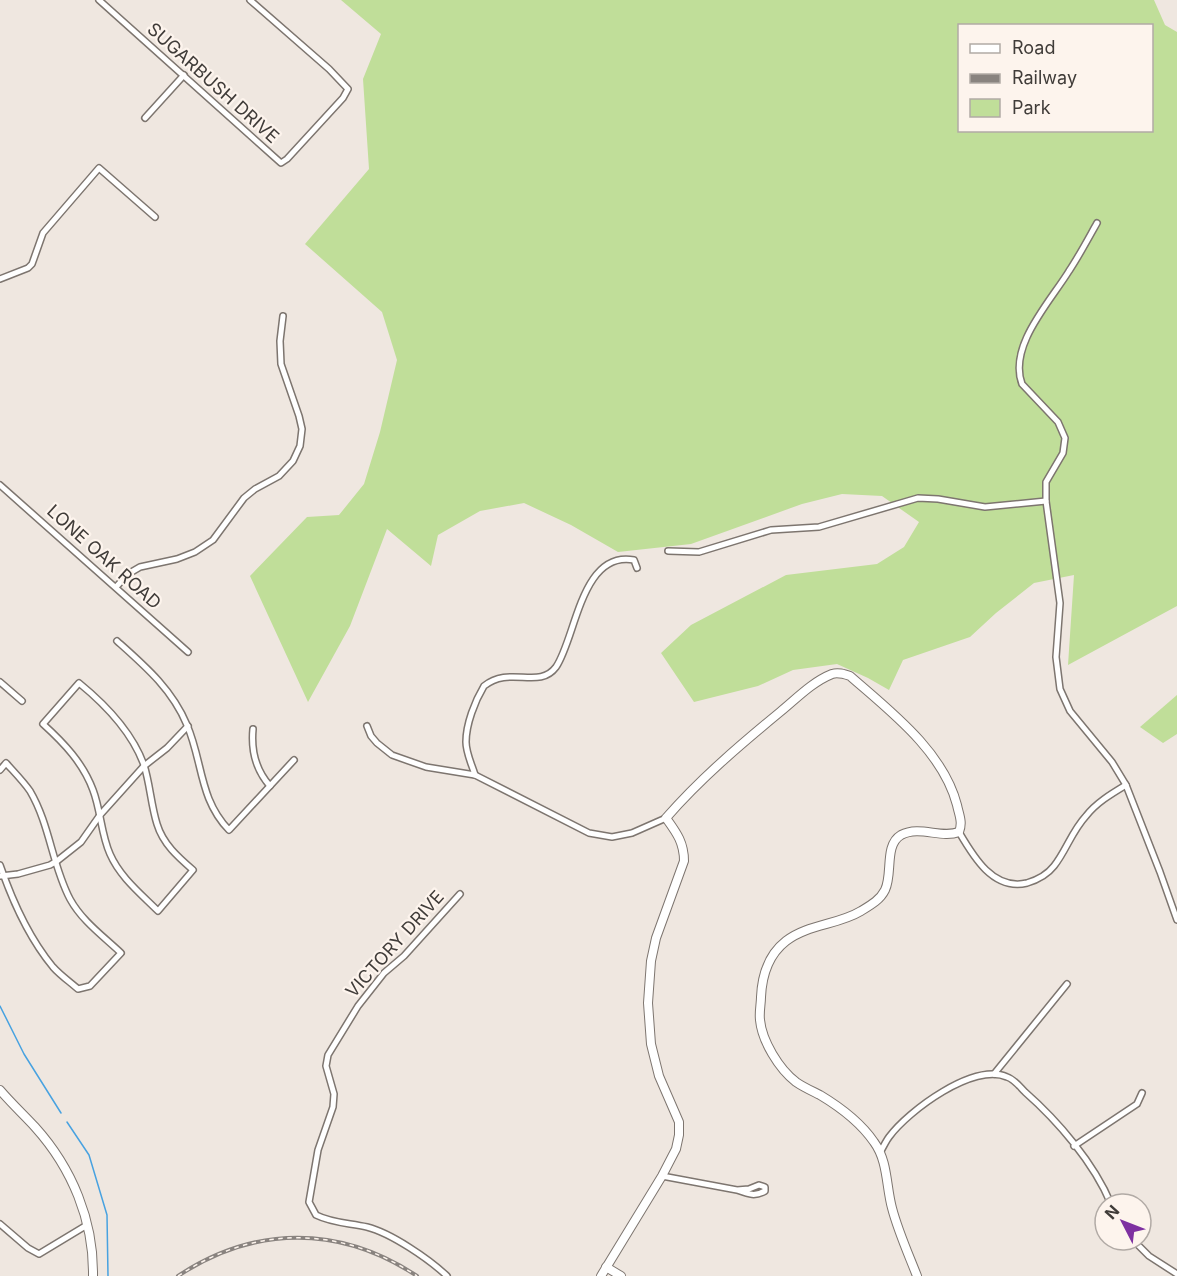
<svg xmlns="http://www.w3.org/2000/svg" width="1177" height="1276" font-family="Inter,sans-serif">
<rect width="100%" height="100%" fill="#efe7e0"/>
<g fill="#c0de99" fill-rule="evenodd">
<path d="M341,0H1154L1165,25L1177,32V606L1068,665L1074,575L1034,583L996,613L970,637L903,660L889,690L868,678L837,664L793,670L758,686L694,702L661,653L691,625L786,575L877,564L904,547L919,522L882,496L842,494L802,504L691,544L618,552L571,525L524,503L480,511L438,535L431,566L387,529L350,626L308,702L250,576L307,517L339,515L364,484L380,432L397,360L382,312L305,244L369,169L363,79L381,34ZM960,26H1152V130H960Z"/>
<path d="M1177,695V734L1163,743L1140,727Z"/>
</g>
<g fill="none" stroke-linecap="round" stroke-linejoin="round">
<g stroke="#48a2e0" stroke-width="1.5">
<path d="M0,1006L24,1054L61,1113"/>
<path d="M67,1122L89,1155L107,1215L108,1276"/>
</g>
<defs>
<g id="street">
<path d="M99,0L281,163L287,159L343,98L348,89L329,69L250,0"/>
<path d="M145,118L184,75"/>
<path d="M1097,223C1088,239 1079,256 1069,271C1050,302 1008,346 1022,384L1058,422L1065,438L1063,453L1046,482V501L1060,603L1056,657L1060,689L1070,711L1112,762L1126,785L1160,872L1177,920"/>
<path d="M0,279L28,268L32,264L43,233L99,168L155,217"/>
<path d="M0,485L188,652"/>
<path d="M668,551L699,552L771,530L819,527L918,498L938,499L985,507L1046,501"/>
<path d="M116,587L128,574L140,567L177,559L195,552L213,540L244,498L255,489L279,476L293,461L300,446L302,429L299,416L281,364L280,341L283,316"/>
<path d="M117,641C145,666 172,689 187,725C203,762 199,799 229,830L294,760"/>
<path d="M0,682L22,701"/>
<path d="M79,683C106,705 132,732 144,765C150,784 151,805 157,824C163,844 178,857 193,870L158,911C140,893 120,877 110,854C101,834 101,811 93,790C83,763 64,743 43,724Z"/>
<path d="M367,726L371,736L377,743L392,755L426,767L475,775L589,833L612,837L632,833L666,818"/>
<path d="M253,729C251,750 255,769 270,786"/>
<path d="M0,770L6,763C14,772 23,781 30,791C50,825 52,865 70,899C82,921 103,936 121,953L90,986L78,989C70,982 60,975 53,967C29,938 12,900 0,865"/>
<path d="M475,775C472,765 466,753 466,742C466,724 475,701 484,686C510,665 539,690 556,667C576,638 581,550 634,560L637,568"/>
<path d="M959,832C973,856 993,891 1027,883C1037,880 1047,875 1054,866C1066,851 1072,831 1086,816C1096,803 1111,794 1126,785"/>
<path d="M1,876L18,874L50,865L57,861L81,842L100,815L144,766L167,748L188,726"/>
<path d="M994,1074L1067,984"/>
<path d="M1074,1146L1137,1104L1142,1093"/>
<path d="M880,1153C883,1147 886,1141 889,1137C908,1111 974,1062 1007,1077C1014,1079 1020,1087 1025,1092C1058,1121 1094,1163 1111,1204"/>
<path d="M662,1176L737,1190L749,1189L759,1185L765,1187V1191C755,1197 748,1194 737,1190"/>
<path d="M0,1224L28,1248L39,1254L87,1225"/>
<path d="M1133,1240L1149,1256L1177,1274"/>
<path d="M447,1276C429,1259 391,1233 367,1227C349,1223 332,1223 316,1215L309,1202L318,1150L333,1107L334,1094L326,1066L328,1055L358,1006L384,973L404,956L460,894"/>
</g>
<g id="secondary">
<path d="M0,1090C11,1103 24,1115 35,1127C72,1168 94,1221 93,1276"/>
<path d="M606,1267L621,1276"/>
<path d="M601,1276L662,1176L676,1149L679,1135V1122L659,1076L651,1044L648,1003L651,961L656,938L684,861C684,842 676,832 666,818C701,778 740,745 780,712C796,699 812,682 832,674C838,672 844,674 850,676C890,711 943,751 957,805C959,815 963,822 959,832C941,839 920,825 901,835C884,845 893,874 885,890C880,900 871,905 861,911C838,925 808,924 786,941C768,955 762,975 761,997C761,1004 759,1012 760,1020C762,1041 779,1069 796,1082C803,1087 812,1091 820,1095C840,1107 861,1123 874,1142C888,1161 886,1186 892,1208C898,1231 908,1253 917,1276"/>
</g>
</defs>
<use href="#street" stroke="#7d756f" stroke-width="8"/>
<use href="#secondary" stroke="#7d756f" stroke-width="10"/>
<use href="#street" stroke="#fff" stroke-width="5"/>
<use href="#secondary" stroke="#fff" stroke-width="8"/>
<defs>
<path id="rail" d="M178,1276C255,1225 340,1225 417,1276"/>
</defs>
<use href="#rail" stroke="#89837f" stroke-width="4"/>
<use href="#rail" stroke="#fdf4ed" stroke-width="1.5" stroke-dasharray="4.5" stroke-linecap="butt"/>
</g>
<g text-anchor="middle" stroke-width="4.5" stroke-linejoin="round" paint-order="stroke">
<g font-size="18" fill="#403c39" stroke="#fdf4ed">
<text transform="translate(213 83) rotate(42)" y="6">SUGARBUSH DRIVE</text>
<text transform="translate(104 557) rotate(42)" y="6">LONE OAK ROAD</text>
<text transform="translate(395 944) rotate(-48)" y="6">VICTORY DRIVE</text>
</g>
</g>
<rect x="958" y="24" width="195" height="108" fill="#fdf4ed" stroke="#b1aaa5" stroke-width="1.5"/>
<rect x="970" y="44" width="30" height="9" fill="#ffffff" stroke="#b1aaa5" stroke-width="1.5"/>
<text x="1012" y="54" font-size="18" fill="#403c39">Road</text>
<rect x="970" y="74" width="30" height="9" fill="#89837f" stroke="#b1aaa5" stroke-width="1.5"/>
<text x="1012" y="84" font-size="18" fill="#403c39">Railway</text>
<rect x="970" y="99" width="30" height="18" fill="#c0de99" stroke="#b1aaa5" stroke-width="1.5"/>
<text x="1012" y="114" font-size="18" fill="#403c39">Park</text>
<g transform="translate(1123 1222) rotate(312)"><circle r="28" fill="#fdf4ed" stroke="#b1aaa5" stroke-width="1.5"/>
<path d="M0-4.5L10 22L0 15L-10 22Z" fill="#7e30a1"/>
<text y="-9" font-size="16" font-weight="bold" text-anchor="middle" fill="#403c39">N</text>
</g>
</svg>
